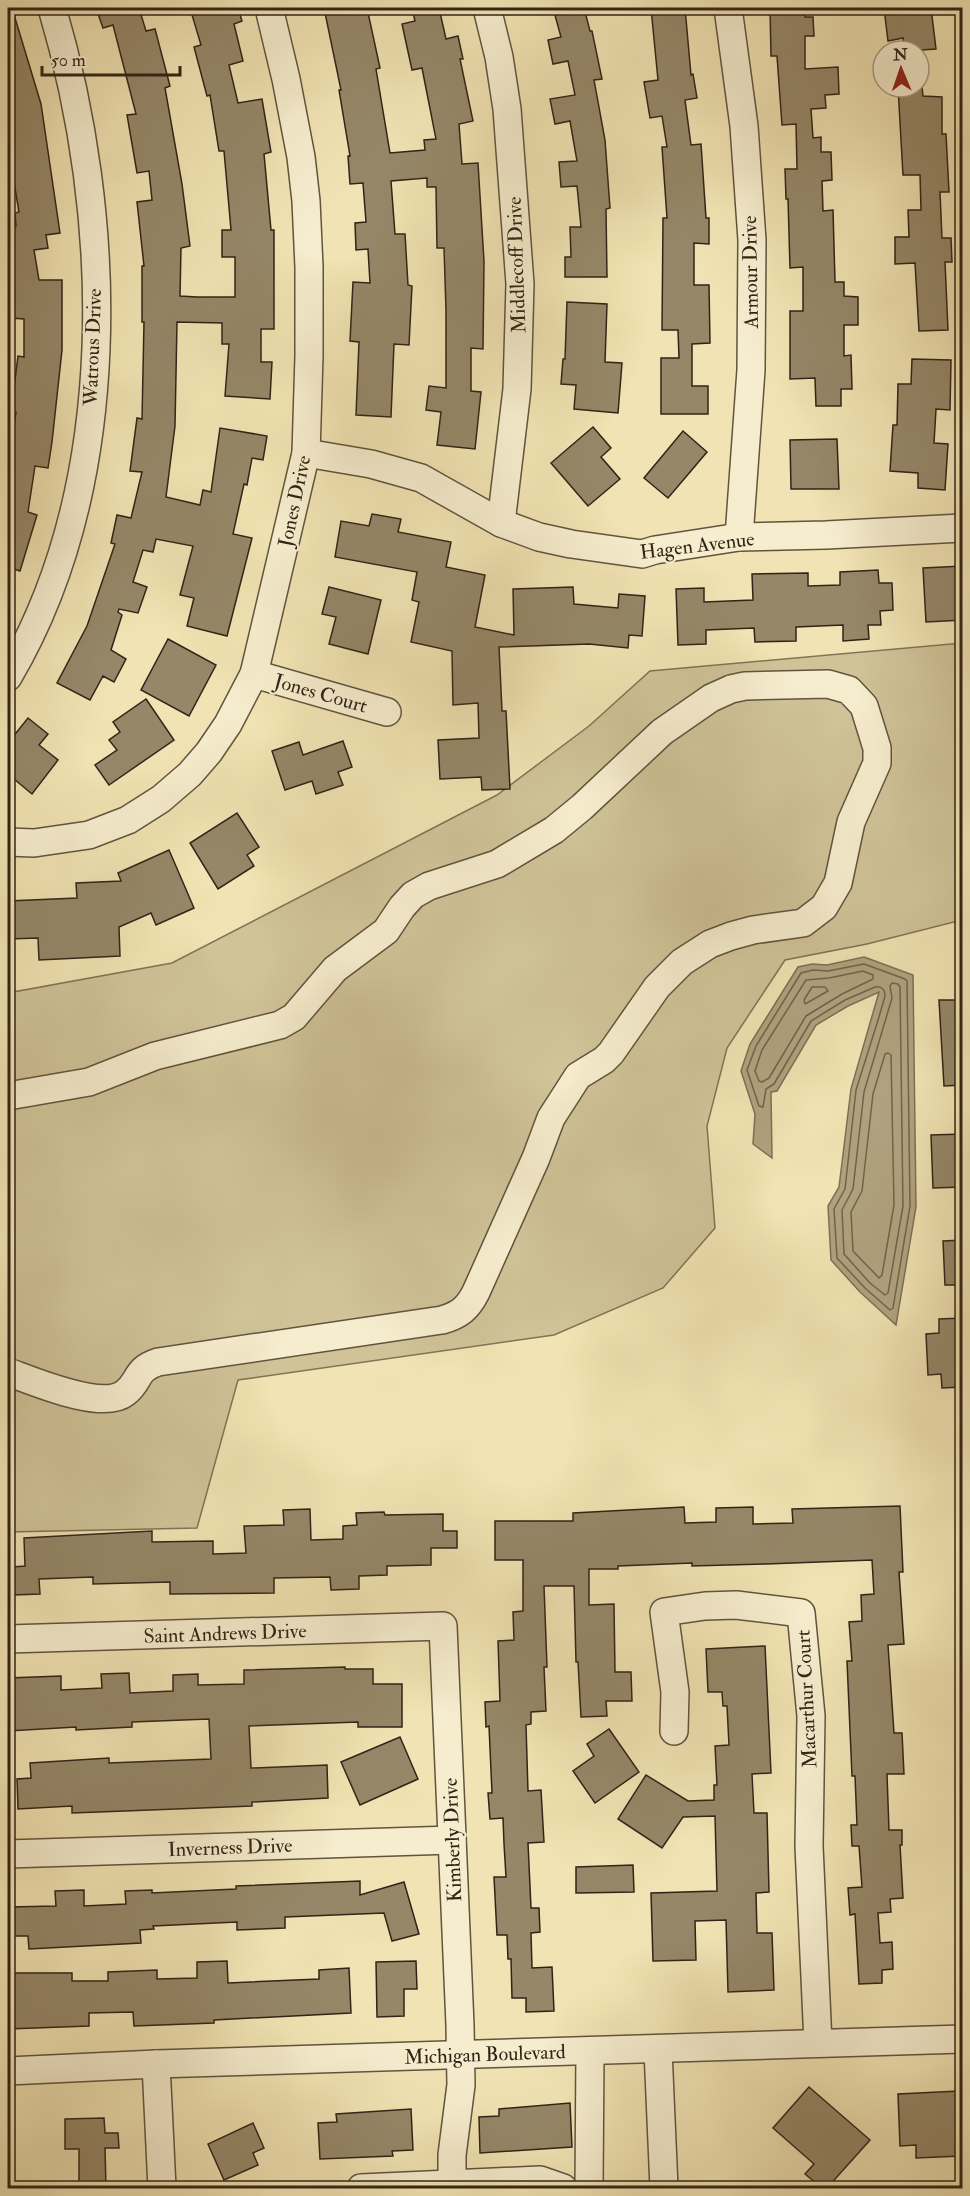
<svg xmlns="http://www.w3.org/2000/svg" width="970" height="2196" font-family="'IM FELL Double Pica',serif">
<rect width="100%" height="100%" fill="#f1e3b3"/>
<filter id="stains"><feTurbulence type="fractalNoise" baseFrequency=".00333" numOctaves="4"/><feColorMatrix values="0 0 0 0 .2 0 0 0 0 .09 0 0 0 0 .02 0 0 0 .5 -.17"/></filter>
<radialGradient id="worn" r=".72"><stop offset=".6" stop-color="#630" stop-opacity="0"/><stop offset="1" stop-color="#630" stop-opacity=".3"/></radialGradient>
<path fill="#d0c398" stroke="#807458" stroke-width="1.5" d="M962,643V920L867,944L785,960L727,1048L707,1126L715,1228L663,1288L554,1335L238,1380L197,1528L8,1532V993L172,963L497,795L589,726L650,671Z"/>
<path fill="#b0a27e" stroke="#7d7055" stroke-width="1.5" d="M864,957L913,975L916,1207L896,1325L860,1292L831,1260L828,1206L839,1187L851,1089L879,992L848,1006L816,1025L777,1091L771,1092L772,1158L753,1144L755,1114L741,1071L750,1044L798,967L812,964L827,965Z"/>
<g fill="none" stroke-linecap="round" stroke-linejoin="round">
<g stroke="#70634a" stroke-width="1.5">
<path d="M864,964L905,979L907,981L910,1206L893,1308L890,1310L865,1288L837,1258L834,1209L845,1189L856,1090L879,1017L885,996L884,990L880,987H875L845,1000L811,1021L774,1084L766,1089L763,1107L759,1106L747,1070L756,1046L801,973L813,970L828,971Z"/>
<path d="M863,971L873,975V979L842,994L806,1016L769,1078L762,1082L759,1081L755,1071L762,1050L806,980L829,978Z"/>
<path d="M892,983L898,984L900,987L903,1206L888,1293L885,1295L870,1283L844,1254L842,1210L853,1189L864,1092L892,998L890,986Z"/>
<path d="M812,987H825L828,991L805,1004L804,1000Z"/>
<path d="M888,1053L891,1055L894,1205L882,1275L879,1278L853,1251L851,1212L862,1191L873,1094L885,1054Z"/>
</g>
</g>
<g fill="#958768" stroke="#312417" stroke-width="1.5">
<path d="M8,8H12L41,104L60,233L46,235L48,248L34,250L39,280H62V350L52,442L48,468L35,466L28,512L37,515L20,571L8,567V467L16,412L11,411L18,356L24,357V319L11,318V267H8V227L16,226L15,213L19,212L8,147Z"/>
<path d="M96,8H139L146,31L155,29L170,86L165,88L182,184L190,246L181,248L180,296L197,297H235V257H222V230H231L224,151H219L210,95L207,96L194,47L201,45L190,8H238L242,21L234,24L243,61L229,65L238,103L262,99L271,152L264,154L271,230H274V329H261V362H272L270,399L225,396L229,344H222V323L177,322L175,426L166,497L200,505L203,490L211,492L220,428L267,436L263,460L252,458L247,485L244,484L233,534L252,538L227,636L187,626L194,598L180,595L193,546L156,539L153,552L143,550L133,582L147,587L138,613L119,609L118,612L122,615L111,650L126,659L114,682L103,676L90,700L57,683L87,626L115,544L111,543L117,515L131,518L142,472L130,471L137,418L142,419L144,322H142V266H144L137,202L152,200L149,171L137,173L127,115L136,114L113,25L103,28Z"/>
<path d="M324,8H367L380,68L376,69L390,153L425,150L424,140L436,139L422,68L412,70L402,24L415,21L412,8H439L446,39L458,36L463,59H460L473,121L459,124L462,164L478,163L484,261L483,349L471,348V391L481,392L475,449L437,445L441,412L426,410L429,386L446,388V310L444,248H437L436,187H427V178L391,181L395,234H405L408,285L412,286L409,345L394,344L391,417L356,415L359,342L350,341L353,282L370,283L368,249L356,250L355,223L366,222L363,183L350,184L348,156H350L339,90H341Z"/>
<path d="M553,8H584L590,31H592L602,79L594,80L605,140L610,208L606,209L607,277H565V257H571L570,227H581L577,186L561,187L559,162L577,161L570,121L555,124L550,99L575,95L568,61L553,64L548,40L561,37Z"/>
<path d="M651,8H685L691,75L693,74L697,98L685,100L691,145L701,144L706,218H709V244L694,243V285H709L710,343L692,344V386H708V414H661V358H679L678,330H662L663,218H667L662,147H667L662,116L650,118L644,82L658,80Z"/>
<path d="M770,8H805V17H813L814,36H805V69L838,67L839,94L825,95L826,108L811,109L813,138L821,137V152H831L832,180L822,181L823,211L833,210L835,282H844V296L858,297V325H844V356L851,355L852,389H841V406H816L815,378L790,379V311H803V267L790,268L788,199H786L785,169H797L796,124L782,125L777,56H771Z"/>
<path d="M884,8H931L936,49L905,51L903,38L888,41Z"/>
<path d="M898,87H922L923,96L942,97V134H946L949,192H940L942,238H951L952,262H945L948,330L919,331L915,263L895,264V237H909L908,210H921L920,175H903Z"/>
<path d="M567,302L607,304L605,362L622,363L618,413L574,409L576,385L561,384L563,359H565Z"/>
<path d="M912,359L951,360L950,410L936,409L934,443L948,444L945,490L918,488V473L890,471L893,425H897L898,384H911Z"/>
<path d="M593,427L611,448L601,457L620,479L588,506L551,463Z"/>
<path d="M683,431L707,452L668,498L644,478Z"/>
<path d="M837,439L839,489H791L790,440Z"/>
<path d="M372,514L401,519L398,532L451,542L446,567L485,575L475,627L514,635L513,589L573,587L574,604L618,608L619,594L645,596L642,636L629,635L628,648L589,644L499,647L502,711H506L510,789L482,790L481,777L440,779L438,740L479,738L478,703L453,705L452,651L411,642L419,602L412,600L417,572L335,557L341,521L369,526Z"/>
<path d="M963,566V620L926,622L923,568Z"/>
<path d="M878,570L879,583H892L893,610L880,611L881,625H868L869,639L843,641V625L796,627V641L755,642L754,628L706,630V644L678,645L676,589L704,588V602L753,600L752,574L808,573V586L840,585V572Z"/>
<path d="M329,587L381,600L368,654L329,644L336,617L322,614Z"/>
<path d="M168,639L216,665L189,716L141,690Z"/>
<path d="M146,699L174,740L109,785L95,765L117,750L109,740L120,732L113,722Z"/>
<path d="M28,718L48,734L39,745L58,760L32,794L8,774V743Z"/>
<path d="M343,741L352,767L338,772L343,785L316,794L312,781L285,790L272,751L299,742L303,755Z"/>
<path d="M237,813L259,847L247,855L254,866L218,889L190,843Z"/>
<path d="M169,850L194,908L156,925L151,913L119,927L120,956L39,960L38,938L8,939V901L77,898L76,883L121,881L118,873Z"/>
<path d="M939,1000H963V1085L944,1086Z"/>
<path d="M963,1134V1187L933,1188L931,1135Z"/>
<path d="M963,1240V1285H945L943,1241Z"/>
<path d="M963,1318V1387L942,1388L941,1374L928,1375L926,1334L939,1333V1319Z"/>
<path d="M900,1506L903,1572H899L904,1644L888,1645L894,1733H902L904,1774H887L889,1830H902V1845H900L903,1898L890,1899L891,1912L878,1913L880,1943L892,1942L893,1969L882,1970V1983L859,1984L855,1914L850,1915L848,1888L862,1887L859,1846H852L851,1825H857L855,1776H852L847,1661H852L849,1622L862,1621L861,1595L874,1594L872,1560L766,1564L692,1566V1563L618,1566V1569H589V1605L614,1604L615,1672H631L632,1701H606L607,1716L581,1717L578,1662H576L574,1586H544L547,1667H544L546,1711L531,1712V1724L526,1725L528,1791L541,1790L544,1842L528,1843L531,1908H539L540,1932L531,1933L532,1968L552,1967L554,2011L526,2012V1998H512L511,1959H508L507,1935H497L494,1877H506L504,1844L503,1818L490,1819L488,1793H492L489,1726L486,1727L485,1702L500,1701L498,1641L514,1640L513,1612L523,1611V1560H495V1521H573V1513L684,1507L685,1523L716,1522V1508L753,1507V1524L793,1523L792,1509Z"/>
<path d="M310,1509L311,1540L343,1539V1526L357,1525L356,1513L384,1512L385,1515L443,1514V1531H457V1548H431V1565L387,1566V1575L359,1576V1589L331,1590L330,1577L274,1578V1593L170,1594V1582L93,1584V1577L39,1579L40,1594L13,1595L12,1567L25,1566L24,1538L152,1531V1542L213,1541V1554L246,1553L244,1526L284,1525L283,1510Z"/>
<path d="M765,1646L771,1773L752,1774L754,1813H767L769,1892L756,1893L757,1933H772L774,1990L728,1992L726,1920L695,1921L696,1960L653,1961L651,1893L717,1891L715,1816L683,1817L662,1848L618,1819L646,1775L688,1801L714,1800V1785H717L715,1746L729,1745L727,1706H723L722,1692H708L706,1649Z"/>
<path d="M345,1667V1669H373V1684H402V1727H358V1722L249,1726L251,1768L327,1765L328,1798L252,1802V1806L125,1811L72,1813V1806L18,1809L17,1779L31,1778L30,1763L109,1758V1763L211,1759L209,1719L132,1722V1727L76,1730V1727L8,1731V1678L61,1676V1690L102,1688L101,1674L129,1673L130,1693L173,1691V1675L198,1674V1685L244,1684V1670Z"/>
<path d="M609,1729L639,1772L595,1803L573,1771L594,1756L587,1744Z"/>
<path d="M400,1737L418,1779L360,1805L341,1762Z"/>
<path d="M633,1865L634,1892L576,1893V1867Z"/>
<path d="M360,1881V1895L404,1882L419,1934L392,1941L384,1913L285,1917V1928L237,1930V1922L153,1926L154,1929L140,1930L141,1943L29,1949L28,1936H8V1907L56,1906L55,1891L84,1890V1906L126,1904L125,1891L152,1890V1893L236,1889V1886Z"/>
<path d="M227,1961L228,1983L319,1979V1970L349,1968L351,2013L214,2020V2023L134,2026L133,2012L89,2013V2026L8,2029V1973H72V1981H108V1972L157,1970V1979L197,1978V1962Z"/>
<path d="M416,1961L417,1989H404V2016L377,2017L376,1962Z"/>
<path d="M809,2087L870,2140L827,2188H822L805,2174L814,2164L773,2128Z"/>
<path d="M959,2091L961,2156L916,2158V2145L900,2146L898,2094Z"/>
<path d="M570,2103L572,2147L480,2153L479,2117L499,2116V2109Z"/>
<path d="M411,2109L413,2150L392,2151L393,2156L320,2159L318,2123L337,2122L336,2114Z"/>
<path d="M104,2118L105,2133H118L119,2148H105L106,2188H79V2149H65V2119Z"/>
<path d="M253,2123L264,2148L253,2153L258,2165L224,2180L208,2144Z"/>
</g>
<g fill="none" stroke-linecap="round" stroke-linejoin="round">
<defs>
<g id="minor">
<path d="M487,8L499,57L507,109L520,284L517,389L501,523"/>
<path d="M728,8L744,126L752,240L751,370L739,537"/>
<path d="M306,453L371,464L421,478L501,523L539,537L571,544L642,554L655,550L739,537L826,535L962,528"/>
<path d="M254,674L387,712"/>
<path d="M8,677C122,483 114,217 52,8"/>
<path d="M8,842L34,843L89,835L128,820L161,799L190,774L209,752L228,724L254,674L306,453L309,356V267L306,201L301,157L286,79L269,8"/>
<path d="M8,1096L89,1082L155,1056L280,1025L294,1017L335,969L386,931L402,907L413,895L429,886L497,864L554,830L582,807L662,732L711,698L731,689L745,686L828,684L849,690L864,706L877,748V763L851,822L838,883L824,907L803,923L753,930L731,936L710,944L682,962L657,987L611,1053L604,1060L578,1076L551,1118L536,1158L476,1292C468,1308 460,1315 442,1320L158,1362C134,1370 141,1381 125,1393C102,1411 33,1381 8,1372"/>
<path d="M8,1639L443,1626L460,2025L461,2085L452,2155V2184"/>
<path d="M674,1731L675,1692L664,1612L705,1606L736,1605L801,1613L811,1716L809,1846L818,2043"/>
<path d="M8,1854L452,1840"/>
<path d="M658,2050L664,2188"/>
<path d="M156,2064L162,2188"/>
<path d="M8,2071L156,2064L962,2039"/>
<path d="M361,2188L540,2180L563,2188"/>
<path d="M589,2188L590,2051"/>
</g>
</defs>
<use href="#minor" stroke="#61543e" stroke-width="30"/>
<use href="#minor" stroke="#f6edce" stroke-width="27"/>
</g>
<g text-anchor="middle" stroke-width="4.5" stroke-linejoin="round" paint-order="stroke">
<g font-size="20" fill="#312417" stroke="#f6edce">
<text transform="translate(516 265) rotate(-92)" y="7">Middlecoff Drive</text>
<text transform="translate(750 272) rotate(-91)" y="7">Armour Drive</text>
<text transform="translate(92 347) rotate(-88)" y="7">Watrous Drive</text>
<text transform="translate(294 501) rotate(-78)" y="7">Jones Drive</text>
<text transform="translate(697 545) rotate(-7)" y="7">Hagen Avenue</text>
<text transform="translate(321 693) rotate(16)" y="7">Jones Court</text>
<text transform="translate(225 1633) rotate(-2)" y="7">Saint Andrews Drive</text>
<text transform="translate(806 1699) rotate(-93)" y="7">Macarthur Court</text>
<text transform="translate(452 1840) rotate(-92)" y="7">Kimberly Drive</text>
<text transform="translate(230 1847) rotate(-2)" y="7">Inverness Drive</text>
<text transform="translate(485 2054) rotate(-2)" y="7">Michigan Boulevard</text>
</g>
</g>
<rect width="970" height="2196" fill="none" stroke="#f1e3b3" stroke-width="30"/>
<rect x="9" y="9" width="952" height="2178" fill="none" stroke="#312417" stroke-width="3"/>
<rect x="15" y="15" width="940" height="2166" fill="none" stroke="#312417" stroke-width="1.5"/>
<g transform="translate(901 69) rotate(358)"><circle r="28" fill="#f6edce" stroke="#a79d85" stroke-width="1.5"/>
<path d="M0-4.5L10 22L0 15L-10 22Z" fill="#8f2418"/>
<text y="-9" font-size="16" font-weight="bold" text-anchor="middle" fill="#312417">N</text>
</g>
<path d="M42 66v9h138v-9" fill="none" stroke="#312417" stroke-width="3"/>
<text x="51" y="66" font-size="18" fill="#312417" stroke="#f6edce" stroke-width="4.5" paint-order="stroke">50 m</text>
<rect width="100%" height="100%" filter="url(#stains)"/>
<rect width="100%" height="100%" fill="url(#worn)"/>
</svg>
